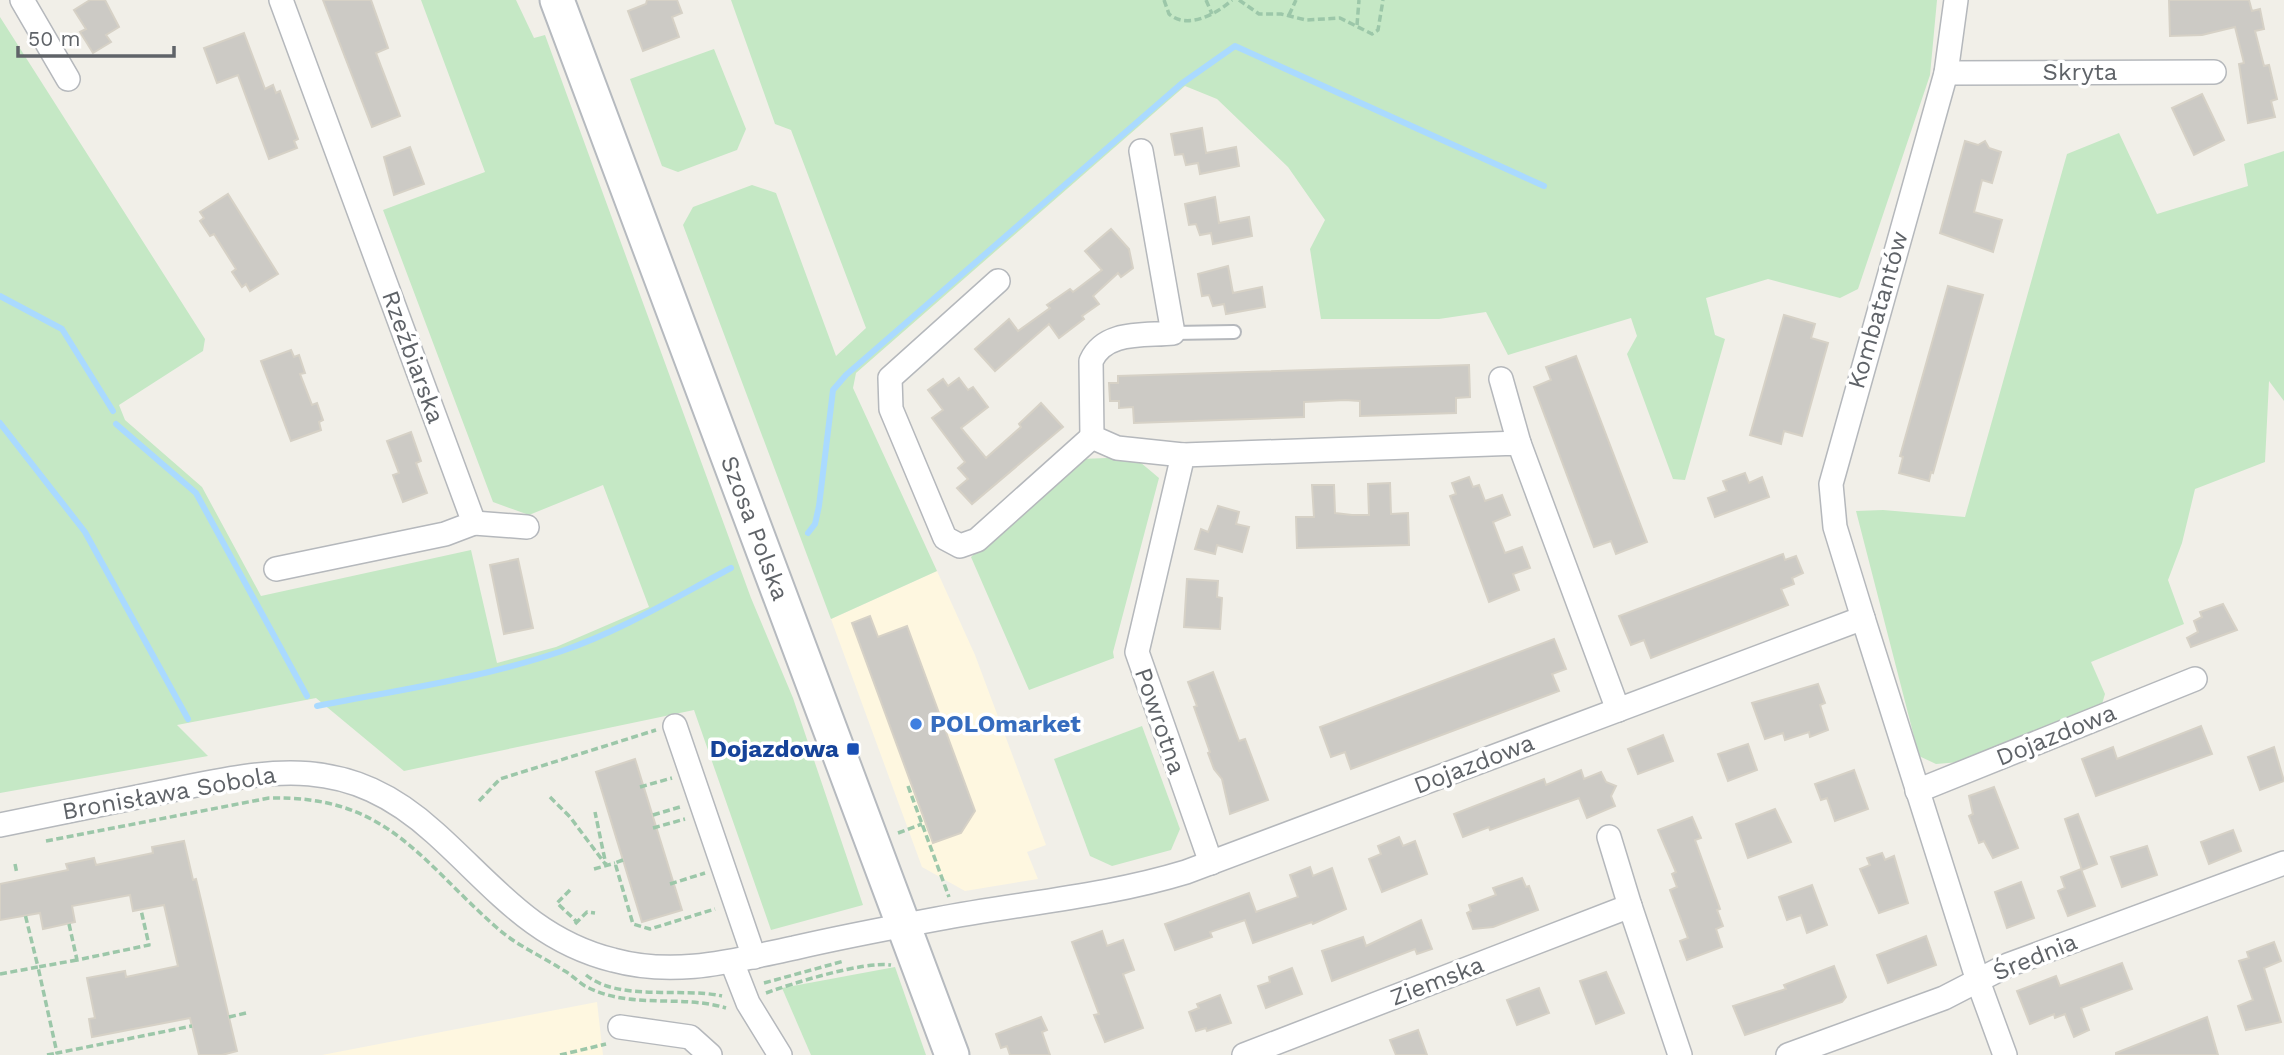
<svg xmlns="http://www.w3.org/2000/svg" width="2284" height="1055" font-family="'Work Sans',sans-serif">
<rect width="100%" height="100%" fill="#f1efe8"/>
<g fill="#fef7e0">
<path d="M937,571L975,655L1046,845L1027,852L1038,879L965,891L922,867L831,619Z"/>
<path d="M597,1002L603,1055H322Z"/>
</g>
<g fill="#c5e8c5">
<path d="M421,0H516L534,38L545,35L751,598L793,698L863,905L771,930L694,710L404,771L316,698L177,725L208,756L0,793V17L205,339L203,351L119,405L125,420L202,487L261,596L471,550L497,663L556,647L649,607L603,485L529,515L493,502L383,210L485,172Z"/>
<path d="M731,0H1937L1930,75L1858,289L1840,298L1768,279L1706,298L1715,335L1725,339L1685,480L1673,479L1627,354L1637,336L1631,318L1508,355L1486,312L1439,319H1321L1310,249L1325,220L1288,167L1217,99L1185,86L856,373L853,388L937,571L831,619L683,225L693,207L752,185L776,193L836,356L866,328L791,130L775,124Z"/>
<path d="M714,49L746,129L737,150L678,172L662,166L630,79Z"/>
<path d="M2119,133L2157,214L2248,186L2244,164L2284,151V401L2269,381L2265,462L2195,489L2182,543L2168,580L2184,624L2091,662L2105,694L2102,704L1960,762L1936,764L1919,756L1856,511L1883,510L1965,517L2067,154Z"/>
<path d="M1134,457L1159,478L1113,652L1114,658L1029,690L971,557L1080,459Z"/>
<path d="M1142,726L1180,829L1171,850L1112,866L1090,856L1054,759Z"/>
<path d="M895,967L926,1055H811L782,988Z"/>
</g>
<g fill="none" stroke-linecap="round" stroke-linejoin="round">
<g stroke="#aadaff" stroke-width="6">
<path d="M0,296L62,329L113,411"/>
<path d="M0,423L85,532L188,719"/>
<path d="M116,424L196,493L307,696"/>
<path d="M808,533L815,524L819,506L833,390L846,375L1181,84L1235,46L1544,186"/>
<path d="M317,706C399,690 483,678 562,651C621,631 676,597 731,568"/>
</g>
</g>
<g fill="#cccac5" stroke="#d6d1c6" stroke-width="2">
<path d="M90,0H105L119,27L106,35L111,42L93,53L80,32L86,29L74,10Z"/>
<path d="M323,0H371L388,48L376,53L400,116L372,127Z"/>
<path d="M647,0H677L682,13L672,17L679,37L643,51L628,11L646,4Z"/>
<path d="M2169,0H2249L2252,11L2260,9L2264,29L2255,31L2264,66L2269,65L2277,99L2271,101L2275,117L2248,123L2239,64L2244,63L2235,27L2202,35L2170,36Z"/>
<path d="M244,33L265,89L273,85L276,93L280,91L298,139L294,141L297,148L269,159L238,75L217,83L204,48Z"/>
<path d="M2202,94L2224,140L2194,155L2172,108Z"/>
<path d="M1202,128L1206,153L1236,147L1239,166L1200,174L1198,163L1186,165L1183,154L1175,155L1171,134Z"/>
<path d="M1965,141L1978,145L1985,141L1989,148L2001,152L1992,183L1982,180L1974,212L2002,220L1993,252L1940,233Z"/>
<path d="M410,147L424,184L394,195L384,157Z"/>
<path d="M228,194L278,274L250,291L246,284L242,287L232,272L236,269L214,234L210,236L200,221L204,218L200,212Z"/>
<path d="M1215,197L1219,223L1249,217L1252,236L1213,244L1211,233L1200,235L1196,224L1189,225L1185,204Z"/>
<path d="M1111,229L1129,249L1133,268L1121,277L1118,273L1093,296L1099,304L1082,316L1084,319L1059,338L1049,324L995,371L975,349L1009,319L1018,331L1050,308L1047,305L1070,289L1073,292L1102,270L1085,251Z"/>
<path d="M1228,266L1233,293L1262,287L1265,307L1226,314L1224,304L1213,306L1209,295L1202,296L1198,274Z"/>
<path d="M1948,286L1983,295L1933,473L1931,472L1929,481L1899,473L1903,457L1900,456Z"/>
<path d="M1784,315L1815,324L1811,338L1828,343L1802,436L1784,431L1781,444L1750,435Z"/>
<path d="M291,350L294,357L299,355L305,373L300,374L312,405L317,403L323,420L319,422L321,430L291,441L261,361Z"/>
<path d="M1576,356L1647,542L1616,554L1611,541L1594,547L1534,387L1551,380L1546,367Z"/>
<path d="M1469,365L1470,397L1456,398V413L1360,416V401L1345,400L1304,402V417L1134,423L1133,407L1119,408V401H1110L1109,383H1118V376Z"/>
<path d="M959,378L968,390L973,387L988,407L961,428L986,458L1021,427L1019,424L1041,403L1063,427L972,504L957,488L968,479L958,468L965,462L932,418L943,410L928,390L943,379L948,386Z"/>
<path d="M411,432L421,461L416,463L427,493L403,502L393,475L399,473L387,441Z"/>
<path d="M1745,473L1749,483L1762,477L1769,497L1715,517L1708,498L1727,491L1723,481Z"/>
<path d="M1469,477L1473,487L1479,485L1485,501L1502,495L1510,515L1493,522L1499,538L1505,553L1522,547L1530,568L1513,574L1519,590L1489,602L1450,496L1456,494L1452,483Z"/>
<path d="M1390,483L1391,514L1408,513L1409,545L1297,548L1296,517H1314L1312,485H1334L1335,513L1352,515H1369L1368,484Z"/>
<path d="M1218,506L1239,512L1236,524L1249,527L1242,552L1217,545L1215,554L1195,549L1201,529L1208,532Z"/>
<path d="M1783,554L1785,560L1796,556L1803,573L1792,578L1794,584L1781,589L1788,605L1651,658L1644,640L1631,645L1619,616Z"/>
<path d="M518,559L533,628L504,634L490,565Z"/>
<path d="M1187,579L1218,581L1217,597L1222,598L1220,629L1184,627Z"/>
<path d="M2223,604L2237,630L2191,647L2187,638L2198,632L2194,621L2202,617L2200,612Z"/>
<path d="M870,616L878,637L907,626L975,811L961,833L933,843L852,623Z"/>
<path d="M1554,639L1566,669L1552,674L1559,691L1351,769L1345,752L1331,757L1320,727Z"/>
<path d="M1213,672L1239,741L1245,739L1268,800L1230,814L1222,779L1214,769L1208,753L1210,752L1194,707L1197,706L1188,682Z"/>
<path d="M1818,684L1825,703L1820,705L1828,730L1810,737L1809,732L1785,740L1783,733L1765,739L1752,703Z"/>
<path d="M2201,726L2212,754L2096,796L2082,759L2113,747L2117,759Z"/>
<path d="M1663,735L1673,761L1638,774L1628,749Z"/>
<path d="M1748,744L1757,770L1728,781L1718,754Z"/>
<path d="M2274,747L2284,781L2260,790L2248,757Z"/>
<path d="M635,759L682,910L642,922L596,772Z"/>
<path d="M1581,770L1584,779L1601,772L1606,782L1616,786L1611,796L1615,806L1587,818L1579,798L1490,830L1489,827L1463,837L1454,814L1544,779L1546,785Z"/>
<path d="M1854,770L1868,809L1835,821L1827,798L1821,800L1815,784Z"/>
<path d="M1994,787L2018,848L1993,858L1984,841L1979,843L1975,832L1969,816L1973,814L1969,796Z"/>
<path d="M1775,809L1791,842L1748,858L1736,824Z"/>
<path d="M2078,814L2097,864L2082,870L2065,819Z"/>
<path d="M1692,817L1701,838L1695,840L1720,909L1717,910L1723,926L1716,929L1722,947L1687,960L1680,941L1688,938L1670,890L1677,887L1672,874L1676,872L1658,830Z"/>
<path d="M2233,830L2241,851L2209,864L2201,842Z"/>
<path d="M1399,837L1403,846L1415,841L1427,874L1382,892L1369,859L1381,854L1378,846Z"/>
<path d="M184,841L193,880L196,879L237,1051L222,1055H199L190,1018L92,1037L89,1019L95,1018L87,978L125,971L126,977L178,966L164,905L133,911L130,895L72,906L75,922L43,929L40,913L0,920V884L68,870L66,864L94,858L96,865L153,853L152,847Z"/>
<path d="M2147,846L2157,875L2122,887L2111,857Z"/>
<path d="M1882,853L1885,860L1894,856L1908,903L1879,913L1860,869L1870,865L1867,858Z"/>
<path d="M1310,867L1313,876L1332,868L1346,909L1313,924L1312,922L1253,943L1245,920L1210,932L1212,937L1175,950L1165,924L1249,893L1256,912L1298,897L1290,875Z"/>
<path d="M2081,869L2095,906L2068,916L2058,891L2065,888L2061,877Z"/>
<path d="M1522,878L1526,887L1529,886L1538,910L1493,927L1473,929L1467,913L1471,911L1469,905L1496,895L1493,888Z"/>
<path d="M2021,882L2034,918L2007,928L1995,892Z"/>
<path d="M1812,885L1827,925L1807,933L1801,915L1787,920L1779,897Z"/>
<path d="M1421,920L1432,949L1417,954L1415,949L1332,981L1322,951L1363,937L1366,946Z"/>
<path d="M1102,931L1107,946L1123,940L1134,970L1123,974L1143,1028L1105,1042L1094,1015L1099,1014L1072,942Z"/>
<path d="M1926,936L1936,965L1888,983L1877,955Z"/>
<path d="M2274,942L2281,961L2264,968L2281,1022L2246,1030L2238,1006L2253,1000L2239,961L2249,958L2247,952Z"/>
<path d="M2122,963L2132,989L2081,1008L2089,1030L2074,1037L2065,1014L2055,1018L2054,1014L2030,1024L2017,991L2056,976L2060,986Z"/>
<path d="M1834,966L1846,997L1842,1002L1745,1035L1733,1006L1786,989L1784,985Z"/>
<path d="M1292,968L1302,994L1266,1008L1258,986L1270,982L1269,977Z"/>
<path d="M1606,972L1624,1013L1596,1024L1580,981Z"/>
<path d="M1539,988L1549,1013L1517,1025L1507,1000Z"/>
<path d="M1220,995L1231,1023L1207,1031L1206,1028L1196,1031L1189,1012L1199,1008L1197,1004Z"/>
<path d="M1041,1017L1047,1030L1042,1032L1050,1055H1010L1007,1046L1001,1048L996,1034Z"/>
<path d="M2207,1017L2218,1055H2116V1053Z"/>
<path d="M1418,1030L1427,1055H1396L1390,1040Z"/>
</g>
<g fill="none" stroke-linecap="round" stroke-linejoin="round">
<defs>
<path id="lane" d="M1173,333L1234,332"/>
<g id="street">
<path d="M22,0L68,79"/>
<path d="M1946,73L2214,72"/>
<path d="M1141,151L1173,333C1144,336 1105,330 1091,361L1092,437L1117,448L1183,455"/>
<path d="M998,281L890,378L891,409L945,538L960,546L977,540L1092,437"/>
<path d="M1501,379L1519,443"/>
<path d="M474,523L527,527"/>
<path d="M276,569L445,534L474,523L281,0"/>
<path d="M1863,618L1835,527L1831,484L1946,73L1956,0"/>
<path d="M675,726L754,957"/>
<path d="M1917,791L2195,679"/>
<path d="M0,825C54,814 108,803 162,792C269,770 345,751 435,833C493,885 533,940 613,960C675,977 732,961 794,948C841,937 889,928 937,919C1020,903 1104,897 1186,872L1863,618L1978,981L2005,1055"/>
<path d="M1609,837L1630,906"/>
<path d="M1211,863L1137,652L1183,455L1519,443L1618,710"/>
<path d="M732,962L748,1003L780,1055"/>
<path d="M620,1027L690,1037L710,1055"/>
<path d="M1244,1055L1630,906L1680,1055"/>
<path d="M1788,1055L1944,998L2008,965L2284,863"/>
</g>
<g id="secondary">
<path id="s1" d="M557,0L952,1055"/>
</g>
</defs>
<use href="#lane" stroke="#b5b8bc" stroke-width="16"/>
<use href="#street" stroke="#b5b8bc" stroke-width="26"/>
<use href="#secondary" stroke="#b6babf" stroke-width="37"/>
<g stroke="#9cc7a9" stroke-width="3.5" stroke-dasharray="7 3.5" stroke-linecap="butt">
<path d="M1164,0L1169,14C1187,30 1217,14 1232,0"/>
<path d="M1206,0L1212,14"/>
<path d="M1239,0L1259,14H1281L1306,20L1340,18L1372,34L1378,30L1383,0"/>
<path d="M1289,15L1296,0"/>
<path d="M1357,25L1359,0"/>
<path d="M908,786L949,897"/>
<path d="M640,787L672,778"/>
<path d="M550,797L570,817L606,865L595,812"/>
<path d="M479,801L500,779L656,730"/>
<path d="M653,815L680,807"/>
<path d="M653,828L685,819"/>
<path d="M898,833L922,824"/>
<path d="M46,841L269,798C386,795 418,858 496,927C517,946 540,955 563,970C571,974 577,981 585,986C629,1010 680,994 726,1008"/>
<path d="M623,860L615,863L633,924L650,929L715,909"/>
<path d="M15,864L17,874"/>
<path d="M594,869L615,863"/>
<path d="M670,884L705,873"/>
<path d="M570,890L557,903L576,921"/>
<path d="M69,924L77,960L149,945L141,910"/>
<path d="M575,924L587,912L595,913"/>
<path d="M77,960L38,967L57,1053L192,1026"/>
<path d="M0,974L38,967L25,914"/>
<path d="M586,975C619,1002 682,987 722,996"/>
<path d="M764,983L844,961"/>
<path d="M766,993C793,983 864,961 891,965"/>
<path d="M229,1017L246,1013"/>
<path d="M47,1055L57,1053"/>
<path d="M560,1055L606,1044"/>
</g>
<use href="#lane" stroke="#fff" stroke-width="12"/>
<use href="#street" stroke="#fff" stroke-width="23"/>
<use href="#secondary" stroke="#fff" stroke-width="33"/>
</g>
<circle fill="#3f7fe0" stroke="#fff" stroke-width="2.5" cx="916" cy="724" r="7"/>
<rect fill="#1a4fb4" stroke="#fff" stroke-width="2.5" x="846" y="742" width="14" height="14" rx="3.5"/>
<g text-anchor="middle" stroke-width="7" stroke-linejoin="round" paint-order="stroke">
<g font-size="24" fill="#5f6368" stroke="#fff">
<text x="2080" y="80">Skryta</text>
<text transform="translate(1878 310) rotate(-74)" y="8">Kombatantów</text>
<text transform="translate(413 357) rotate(70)" y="8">Rzeźbiarska</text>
<text dy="8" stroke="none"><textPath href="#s1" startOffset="564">Szosa Polska</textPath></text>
<text transform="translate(1160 721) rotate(71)" y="8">Powrotna</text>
<text transform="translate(2056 735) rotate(-22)" y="8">Dojazdowa</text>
<text transform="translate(1474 764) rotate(-21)" y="8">Dojazdowa</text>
<text transform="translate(169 793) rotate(-10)" y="8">Bronisława Sobola</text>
<text transform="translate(2035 957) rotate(-22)" y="8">Średnia</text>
<text transform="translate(1437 981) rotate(-21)" y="8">Ziemska</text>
</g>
<g font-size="24" font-weight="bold" fill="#366cbe" stroke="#fff" text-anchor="start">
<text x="930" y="732">POLOmarket</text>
</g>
<g font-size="24" font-weight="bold" fill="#164399" stroke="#fff" text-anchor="end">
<text x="839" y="757">Dojazdowa</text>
</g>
</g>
<path d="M18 46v10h156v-10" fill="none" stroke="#5f6368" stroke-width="3.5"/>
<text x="28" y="46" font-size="21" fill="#5f6368" stroke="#ffffff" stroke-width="5" paint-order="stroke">50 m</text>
</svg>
